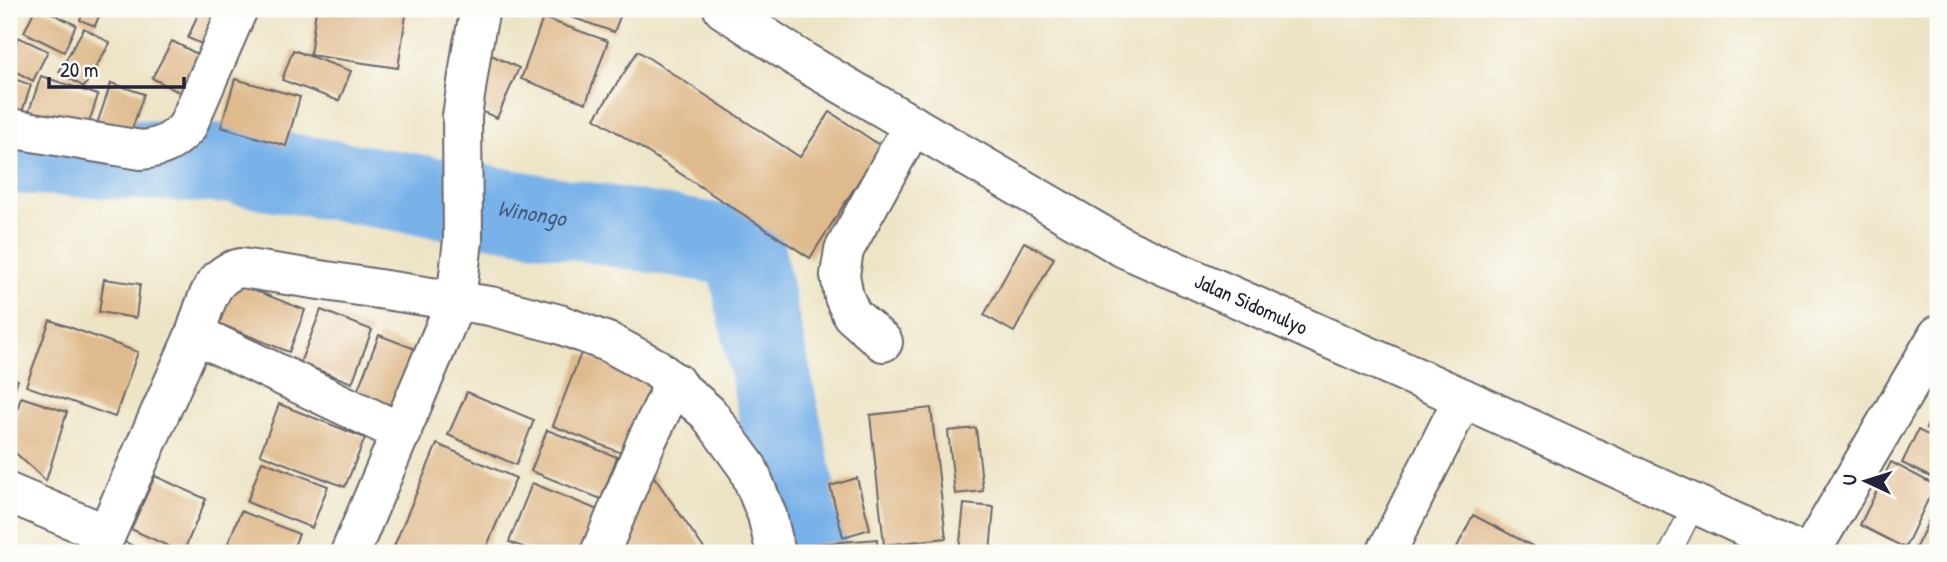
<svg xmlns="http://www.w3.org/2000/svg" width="1947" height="562" font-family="'Patrick Hand',sans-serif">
<rect width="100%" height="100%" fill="#fdfcf7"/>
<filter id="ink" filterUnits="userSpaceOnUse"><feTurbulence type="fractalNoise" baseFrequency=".0143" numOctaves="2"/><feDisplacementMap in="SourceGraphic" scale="14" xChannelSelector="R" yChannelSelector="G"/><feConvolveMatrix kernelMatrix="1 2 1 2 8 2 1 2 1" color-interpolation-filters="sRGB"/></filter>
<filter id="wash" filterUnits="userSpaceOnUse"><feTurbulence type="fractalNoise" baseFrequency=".00686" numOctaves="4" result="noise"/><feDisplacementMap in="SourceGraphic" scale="28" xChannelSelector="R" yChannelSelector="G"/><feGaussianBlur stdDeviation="1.57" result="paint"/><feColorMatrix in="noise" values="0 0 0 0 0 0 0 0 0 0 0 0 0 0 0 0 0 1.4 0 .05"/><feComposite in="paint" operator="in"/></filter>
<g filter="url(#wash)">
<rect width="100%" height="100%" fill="#ede4c5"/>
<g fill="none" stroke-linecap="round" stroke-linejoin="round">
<path stroke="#79b2e9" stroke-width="80" id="s1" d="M9,154L234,164L744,248L808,553"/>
</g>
<g id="blocks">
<g fill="#dfba8c">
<path d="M35,9H43L76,25L64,52L24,32Z"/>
<path d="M84,9H102L95,26L80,20Z"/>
<path d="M200,9H227L211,48L188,38Z"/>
<path d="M316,9H407L398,68L310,55Z"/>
<path d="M548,9H623L614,32Z"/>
<path d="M543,18L608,41L586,103L521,79Z"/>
<path d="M84,28L110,43L84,87L59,72Z"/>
<path d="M18,37L48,51L33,81L9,68V57Z"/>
<path d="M172,41L211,61L192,99L152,78Z"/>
<path d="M293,50L351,71L339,101L282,80Z"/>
<path d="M638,51L800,157L830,112L881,146L810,258L595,118Z"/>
<path d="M489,54L519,68L497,118L467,105Z"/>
<path d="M41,76L98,95L84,138L26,120Z"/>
<path d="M9,77L31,85L19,121L9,118Z"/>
<path d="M235,79L300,97L286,146L221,127Z"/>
<path d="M111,83L144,94L130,135L97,124Z"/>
<path d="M1024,242L1054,258L1014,332L984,315Z"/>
<path d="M104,279L140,284L136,318L99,312Z"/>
<path d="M231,281L305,310L289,352L215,322Z"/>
<path d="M321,310L372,330L352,383L300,363Z"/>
<path d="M50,320L138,352L115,417L26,386Z"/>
<path d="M379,335L415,349L393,406L357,392Z"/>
<path d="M581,353L653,381L624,454L553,426Z"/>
<path d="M9,377L18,380L9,404Z"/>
<path d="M467,392L534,420L516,465L448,435Z"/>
<path d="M21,397L67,412L46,481L9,447V438Z"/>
<path d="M1938,403V435L1926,429Z"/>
<path d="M279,404L365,438L345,487L260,454Z"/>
<path d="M931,408L946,538L884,545L870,415Z"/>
<path d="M976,428L983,491L955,494L948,431Z"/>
<path d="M547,430L617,457L601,499L531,471Z"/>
<path d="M1918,430L1938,440V481L1902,463Z"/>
<path d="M437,444L516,478L484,553H391Z"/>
<path d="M641,458L707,553H604Z"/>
<path d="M262,461L328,486L312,528L247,502Z"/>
<path d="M1891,462L1935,485L1905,548L1860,525Z"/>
<path d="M155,476L206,499L183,553L131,529Z"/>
<path d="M857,478L870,529L843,537L830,486Z"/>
<path d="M532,483L598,510L581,553H539L509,542Z"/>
<path d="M1938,502V553H1923L1915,549Z"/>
<path d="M964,504L994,507L990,553H959Z"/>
<path d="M241,511L299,534L291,553H224Z"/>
<path d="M1473,515L1536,548L1533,553H1454Z"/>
<path d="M877,539L878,553H817V544Z"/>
<path d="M121,540L147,553H114Z"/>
<path d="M9,546L25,553H9Z"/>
<path d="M507,547L523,553H505Z"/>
</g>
</g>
</g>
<g filter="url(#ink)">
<use href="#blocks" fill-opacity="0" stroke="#69666b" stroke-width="2"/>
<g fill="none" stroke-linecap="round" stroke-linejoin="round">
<defs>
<path id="service" d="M1670,553L1694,505"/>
<g id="minor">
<path id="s2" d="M723,9L804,62L1124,248L1463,398L1802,553"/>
<path d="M9,128L141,150C162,148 173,142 187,127L238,9"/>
<path d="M195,334C205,307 209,274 241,268L490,306L559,324L610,343L656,368L708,413L748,468L767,515L776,553"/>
<path d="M883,342L852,315L844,297L840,275L844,250L913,125"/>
<path d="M9,493L106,534"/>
<path d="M98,553L195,334L402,433"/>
<path d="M350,553L456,301L463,240L462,116L472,49L480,9"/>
<path d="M600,553L647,440L675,382"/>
<path d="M1386,553L1463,398"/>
<path d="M1810,553L1938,335"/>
</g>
</defs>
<use href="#service" stroke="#69666b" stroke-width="24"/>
<use href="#minor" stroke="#69666b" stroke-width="42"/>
<use href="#service" stroke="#fff" stroke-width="21"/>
<use href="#minor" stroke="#fff" stroke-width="38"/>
</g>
</g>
<g text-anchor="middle" stroke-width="5" stroke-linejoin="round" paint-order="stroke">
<g font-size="21" fill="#22223b" stroke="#fdfcf7">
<text dy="7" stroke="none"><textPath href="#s2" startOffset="606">Jalan Sidomulyo</textPath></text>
</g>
<g font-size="23" font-style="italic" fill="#455c81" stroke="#fdfcf7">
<text dy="8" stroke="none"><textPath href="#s1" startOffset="527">Winongo</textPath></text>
</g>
</g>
<rect width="1947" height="562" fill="none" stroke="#fdfcf7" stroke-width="35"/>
<g transform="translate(1866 481) rotate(274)" stroke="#fdfcf7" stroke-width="5" paint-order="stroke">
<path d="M0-5L12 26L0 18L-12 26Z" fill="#22223b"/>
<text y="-10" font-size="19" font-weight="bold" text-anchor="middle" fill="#22223b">U</text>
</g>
<path d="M49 77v10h135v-10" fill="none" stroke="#22223b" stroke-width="3.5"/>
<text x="60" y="77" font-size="21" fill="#22223b" stroke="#fdfcf7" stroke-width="5" paint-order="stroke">20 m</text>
</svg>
